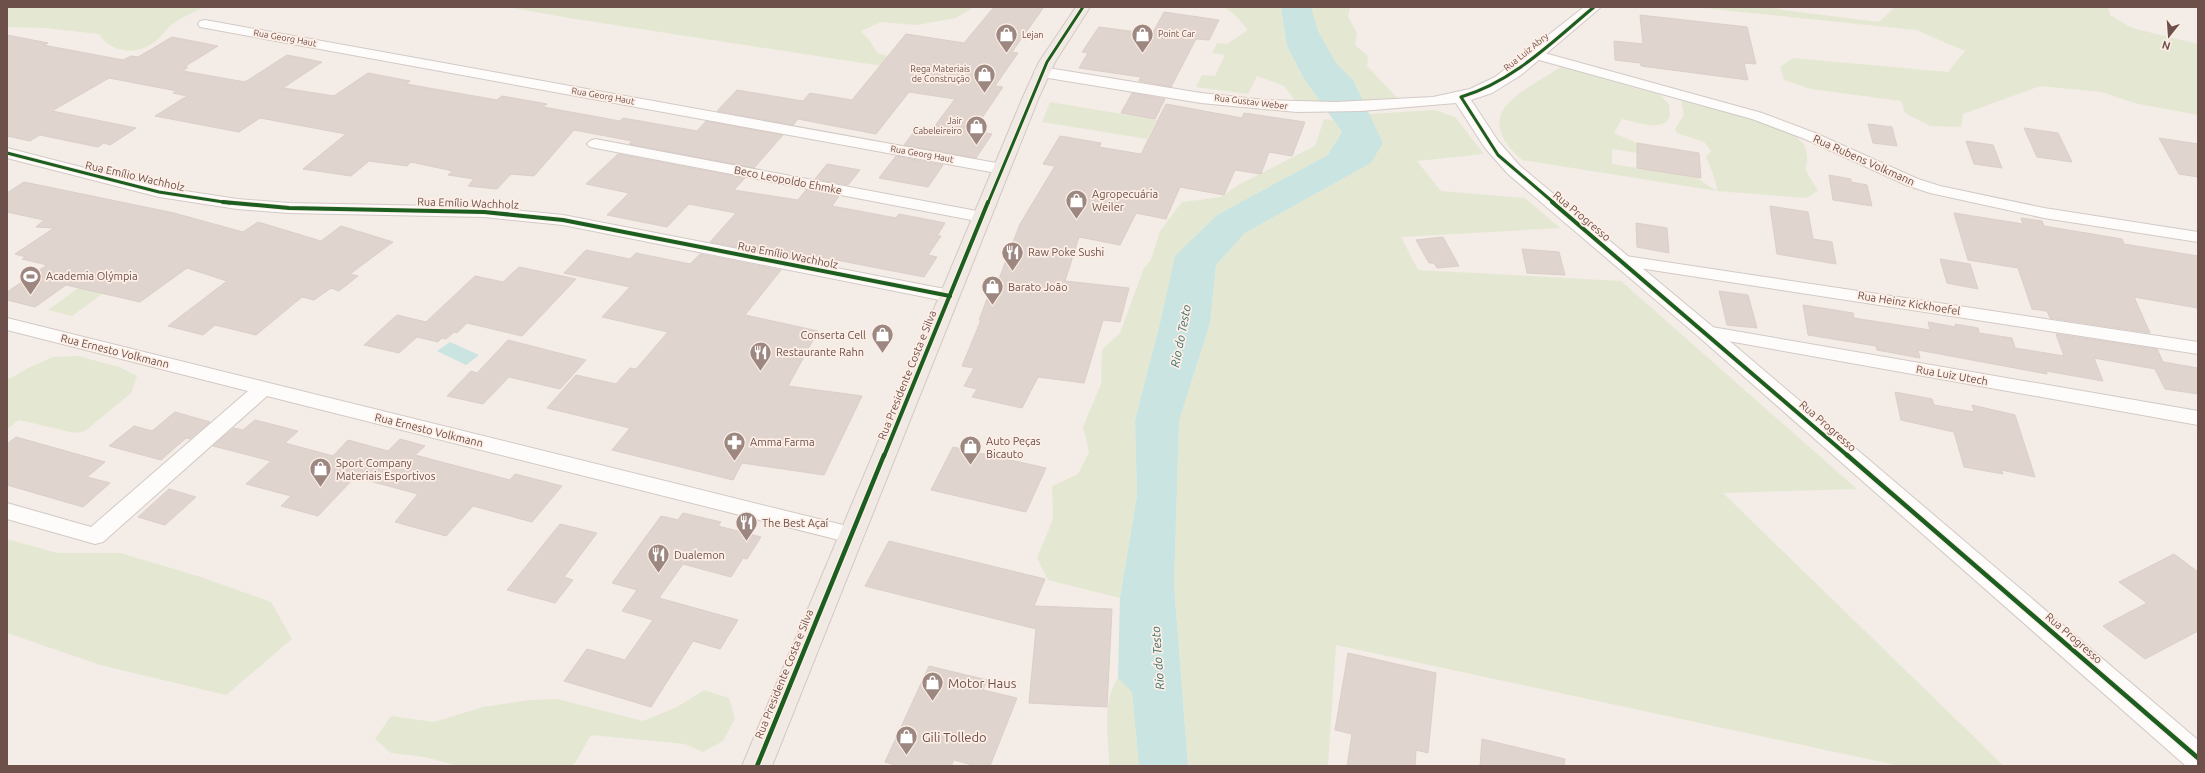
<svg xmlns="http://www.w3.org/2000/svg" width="2205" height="773" font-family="Ubuntu,sans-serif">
<rect width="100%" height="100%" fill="#f4ece6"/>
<g fill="#e4e8d2">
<path d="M7,7H204C193,13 179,18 169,27C165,31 161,36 157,40C138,56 112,54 99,34L45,28L7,27Z"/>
<path d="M507,7H974L956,18L917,25L881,22L861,31L870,41L877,53L956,74L869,64L569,18Z"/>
<path d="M1224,7H1281L1287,46L1304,79L1322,104L1295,100L1284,86L1257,76L1248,94L1196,87L1202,75L1215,76L1225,55L1212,53L1217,43L1227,44L1248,30L1235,15Z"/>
<path d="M1311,7H1350L1348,17L1357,33L1355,45L1368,56L1367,66L1398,99L1363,102L1353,80L1336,63L1318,31Z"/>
<path d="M1693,7H1772L1783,10L1879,22L1893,9L1890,7H2108L2110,15L2132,28L2198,44V115L2134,103L2102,92L2040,86L1963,114L1961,127L1930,126L1905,113L1901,101L1811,89L1784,80L1780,67L1793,58L1948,72L1965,51L1916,30Z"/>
<path d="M1561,67L1660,95L1669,104L1670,116C1663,133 1637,122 1622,119L1614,133L1637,143V153L1612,149V164L1695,177L1717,191C1716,179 1711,169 1706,157L1711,151L1704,142L1677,133L1675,129L1684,115L1681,100C1708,108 1782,123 1801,141C1807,146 1809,162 1805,169L1818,191L1806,198L1717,191L1522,160C1468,112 1523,92 1561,67Z"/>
<path d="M1050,102L1157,120L1147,139L1042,122Z"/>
<path d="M1435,110L1455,117L1484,154L1417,161L1441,191L1525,198L1560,228L1401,237L1418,270L1621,281L1857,489L1723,493L2004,766H1900L1336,645L1328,766H1188L1174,585L1179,421L1210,323L1216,265L1245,233L1371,163L1383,143L1368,114Z"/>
<path d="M1324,119L1333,120L1342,132L1328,155L1217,215L1175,256L1160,323L1135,420L1137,495L1120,598L1048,580L1037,558L1053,519L1052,486L1078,474L1089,452L1083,427L1101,384L1102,350L1120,333L1144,268L1151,260L1160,231L1182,202L1221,197L1238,185L1315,146Z"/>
<path d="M92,278L116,284L72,316L48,310Z"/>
<path d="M78,356L119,367L137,376L131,393L85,431L75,433L19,420L7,429V380L30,367L53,357Z"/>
<path d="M7,539L57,553H120L201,577L271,602L292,639L226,695L100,665L7,633Z"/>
<path d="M1118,678L1132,692L1139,766H1109C1109,737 1101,703 1118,678Z"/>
<path d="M704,690L729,698L735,719L723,741L703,752L685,744L591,735L575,763L570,766H458L425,757L391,753L375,739L391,716L434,722L483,707L530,700L557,699L643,721L677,707Z"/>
</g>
<g fill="#c9e4e1">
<path d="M1281,7H1311L1318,31L1336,63L1353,80L1383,143L1371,163L1245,233L1216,265L1210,323L1179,421L1174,585L1188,766H1139L1132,692L1118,678L1120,598L1137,495L1135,420L1160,323L1175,256L1217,215L1328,155L1342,132L1304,79L1287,46Z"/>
<path d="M450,342L479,355L466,365L437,351Z"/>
</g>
<g fill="#e0d4cf" stroke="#dccec9">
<path d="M994,7H1044L1012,52L1018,53L995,86L1003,87L973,131L992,134L976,158L904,145L917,128L931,131L955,99L909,92L876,134L798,119L793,125L717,111L737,90L803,101L810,93L852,100L906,34L964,43Z"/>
<path d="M1164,12L1219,20L1209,40L1196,39L1171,87L1139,81L1141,77L1079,68L1088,53L1082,52L1099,27L1152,34Z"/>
<path d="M1640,15L1747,27L1756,64L1744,63L1748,80L1641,66L1640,63L1615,60L1614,41L1643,44Z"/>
<path d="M7,35L48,43L43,45L123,60L131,56L138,57L172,37L218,46L184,67H188L183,71L245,82L287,55L322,62L283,88L334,96L368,73L410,81L406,84L497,100L502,96L547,104L543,107L620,121L623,118L697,131L706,121L783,135L754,168L629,144L632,141L574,130L534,176L511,174L497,189L468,186L474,179L448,175L453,171L411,162L407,166L369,161L351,176L303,169L346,134L260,118L239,132L155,116L187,96L173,93L177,91L109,78L52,111L136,128L110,145L104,143L98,147L40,135L30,141L7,136Z"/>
<path d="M1132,93L1165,99L1155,119L1121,113Z"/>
<path d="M1166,104L1242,118L1244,113L1305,122L1292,156L1269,152L1261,174L1235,170L1224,195L1180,187L1166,219L1136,213L1120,245L1079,237L1065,281L1129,288L1120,322L1103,320L1084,383L1038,377L1022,408L972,397L977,389L964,386L974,368L962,366L981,320H979L990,291L994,292L1020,224L1055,166L1043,164L1060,136L1101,143L1099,147L1141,154Z"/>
<path d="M1868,124L1892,127L1897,146L1873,143Z"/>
<path d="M2024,128L2058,133L2072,162L2037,157Z"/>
<path d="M2159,138L2198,144V177L2179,174Z"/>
<path d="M1966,141L1993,145L2002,168L1974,164Z"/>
<path d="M1637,143L1699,153L1701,178L1637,168Z"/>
<path d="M618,154L745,178L734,190L798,200L806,190L839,196L832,206L896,218L899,214L945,223L937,236H941L928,255L937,257L924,277L795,252L791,258L710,242L736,213L689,204L667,227L607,215L629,193L586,184Z"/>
<path d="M896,156L943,165L928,187L879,178Z"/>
<path d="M827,164L860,170L848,185L815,179Z"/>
<path d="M1829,175L1851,179V182L1867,185L1872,206L1833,200Z"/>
<path d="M24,182L174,213L243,232L258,222L321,241L341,226L393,242L350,274L358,276L339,291L331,288L314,300L302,297L256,335L215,325L203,335L168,326L227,281L187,268L140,302L66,285L35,307L7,300V292L47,265L22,259L26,257L15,254L54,228L36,227L44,220L7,212V193Z"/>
<path d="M1770,206L1808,212L1813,239L1832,242L1836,264L1777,254Z"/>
<path d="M1954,213L2023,224L2021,218L2042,221L2044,226L2122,239L2124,244L2198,256V308L2134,297L2150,333L2050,318L2047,311L2032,309L2018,268L1968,260Z"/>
<path d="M1636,223L1667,228L1669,253L1637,247Z"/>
<path d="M1443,237L1459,266L1437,268L1434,263H1429L1416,240Z"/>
<path d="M1522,249L1559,252L1565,275L1527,273Z"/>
<path d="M586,250L630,259L636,253L690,264L700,254L781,270L745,315L818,331L788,386L862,396L824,475L742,463L733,480L612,450L630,428L547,408L576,375L616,384L630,368L636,369L668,332L602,317L630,287L564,273Z"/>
<path d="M1940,259L1970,264L1978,289L1947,283Z"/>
<path d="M519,267L576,279L522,336L467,323L457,333L454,332L446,339L442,338L438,342L417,337L399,353L364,345L397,315L426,322L475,276L503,282Z"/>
<path d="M1719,291L1748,295L1757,328L1727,325Z"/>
<path d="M1803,305L1853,313L1854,318L1930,330L1928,322L1956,327L1955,324L1978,328L1979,333L2012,338L2015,348L2064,356L2056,334L2157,349L2163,362L2198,368V394L2165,389L2155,369L2094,358L2103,381L2046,371L2047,374L1918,350L1920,358L1877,350L1876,346L1808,335Z"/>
<path d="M508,340L586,360L560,389L509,377L483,404L447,396L471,371L477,373Z"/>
<path d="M1895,392L1932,399L1934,405L1974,412L1972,405L2015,415L2035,477L2001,470L2003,474L1964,467L1954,432L1901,420Z"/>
<path d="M175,412L210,422L190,439L186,438L161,460L109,446L134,426L152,431Z"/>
<path d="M255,420L298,431L285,443L333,456L348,440L388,451L400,439L425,446L415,455L510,480L515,474L562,486L532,522L473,506L446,536L395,522L418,494L355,477L318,516L281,506L291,496L246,484L271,461L213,446L234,428L243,430Z"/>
<path d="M16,437L105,462L87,477L110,483L83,507L7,485V444Z"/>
<path d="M953,447L1046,468L1026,512L931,490Z"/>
<path d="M169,489L196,497L165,525L138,517Z"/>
<path d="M683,513L721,522L718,526L761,537L747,559L743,558L731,577L683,564L659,598L738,620L720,649L693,641L651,707L564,681L587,649L625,660L653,620L622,611L637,590L612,583L661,516L678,520Z"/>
<path d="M560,524L597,533L564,577L573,580L555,603L507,590Z"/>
<path d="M889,541L1045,579L1034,606L1112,609L1107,707L1029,703L1036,629L865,586Z"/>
<path d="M2174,554L2198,572V631L2145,659L2103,626L2147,603L2119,582Z"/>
<path d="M1348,653L1436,673L1428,753L1416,750L1415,766H1347L1352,734L1335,730Z"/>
<path d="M929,666L987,680L983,690L1017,698L990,766H976L954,760L951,766H898L885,762Z"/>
<path d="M1482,739L1565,759L1564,766H1480Z"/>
</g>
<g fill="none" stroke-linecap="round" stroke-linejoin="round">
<defs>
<g id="minor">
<path d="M205,20L1002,164L1007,166L1010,169L1007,172L1002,174L200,27L198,24L200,21Z"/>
<path d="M1537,51L1762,113L1815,133L1918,179L1940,186L2044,208L2198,232V242L2044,218L1930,193L1906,185L1805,139L1752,119L1532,58L1530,55Z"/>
<path d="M595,139L982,212L988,214L990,217L988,220L982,222L590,147L587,144L590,141Z"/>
<path d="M7,148L159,187L237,199L289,203L484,207L563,215L950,290L956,292L959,296L956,300L950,302L563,225L484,217L289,213L237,209L159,197L7,158Z"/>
<path d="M1619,255L2198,342V354L1613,264L1611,260L1613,256Z"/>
<path d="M7,318L851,527L859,529L862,535L859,541L851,543L267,396L103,542L95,544L7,519V503L91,527L248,391L7,330Z"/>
<path d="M1706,326L2198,411V425L1700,336L1697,332L1700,328Z"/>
</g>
<path id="tertiary" d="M1584,7H1601L1521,75L1492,93L1471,100L1498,141L1520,166L1713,327L2198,740V766H2186L1699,337L1508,174L1485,148L1456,103L1361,111L1297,112L1201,103L1042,77L1036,75L1034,72L1036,69L1042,67L1201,93L1265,100L1336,102L1433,97L1470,89L1495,77Z"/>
<path id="primary" d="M1076,7H1090L1055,62L1039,97L772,766H742L1023,97L1039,62Z"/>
</defs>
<use href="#minor" stroke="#d3c9c5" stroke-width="2"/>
<use href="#tertiary" stroke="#d3c9c5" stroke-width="2"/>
<use href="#primary" stroke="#d3c8c4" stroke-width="2"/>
<use href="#minor" fill="#fdfcfb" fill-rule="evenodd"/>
<use href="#tertiary" fill="#fdfcfb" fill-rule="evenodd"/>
<use href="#primary" fill="#f1e9e3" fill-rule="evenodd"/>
<defs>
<g id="cycleway-far2">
<path d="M7,153L159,192L230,203"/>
<path d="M988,203L1047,62L1083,7"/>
<path d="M1554,203L1498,155L1461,97C1514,81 1552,42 1594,7"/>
</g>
<g id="cycleway-far1">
<path d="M223,202L289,208L484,212L563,220L950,296"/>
<path d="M1552,202L1848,456"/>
<path d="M884,456L988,202"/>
</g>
<g id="cycleway">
<path d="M1847,455L2198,758"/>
<path d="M757,766L884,455"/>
</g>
</defs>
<use href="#cycleway-far2" stroke="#fdefe6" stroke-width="5"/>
<use href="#cycleway-far1" stroke="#fdefe6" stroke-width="6"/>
<use href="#cycleway" stroke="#fdefe6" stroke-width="7"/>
<use href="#cycleway-far2" stroke="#1b5e20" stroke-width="3"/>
<use href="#cycleway-far1" stroke="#1b5e20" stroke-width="4"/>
<use href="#cycleway" stroke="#1b5e20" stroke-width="4.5"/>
</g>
<defs>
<symbol id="shop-pin" viewBox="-11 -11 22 30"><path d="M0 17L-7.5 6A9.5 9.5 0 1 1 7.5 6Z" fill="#9d8781" stroke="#fdefe6"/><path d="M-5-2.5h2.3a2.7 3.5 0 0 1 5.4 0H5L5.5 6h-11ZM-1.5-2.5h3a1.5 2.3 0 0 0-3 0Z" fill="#fff"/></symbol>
<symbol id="restaurant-pin" viewBox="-11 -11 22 30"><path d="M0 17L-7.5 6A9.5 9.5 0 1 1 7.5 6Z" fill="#9d8781" stroke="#fdefe6"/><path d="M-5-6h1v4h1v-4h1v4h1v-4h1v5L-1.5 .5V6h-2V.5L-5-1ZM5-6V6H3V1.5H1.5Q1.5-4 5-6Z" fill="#fff"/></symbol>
<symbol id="stadium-pin" viewBox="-11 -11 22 30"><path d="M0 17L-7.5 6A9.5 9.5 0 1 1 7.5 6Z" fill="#9d8781" stroke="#fdefe6"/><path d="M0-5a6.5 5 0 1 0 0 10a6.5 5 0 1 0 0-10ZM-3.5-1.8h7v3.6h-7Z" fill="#fff"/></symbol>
<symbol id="pharmacy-pin" viewBox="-11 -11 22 30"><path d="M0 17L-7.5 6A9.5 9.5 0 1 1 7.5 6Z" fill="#9d8781" stroke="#fdefe6"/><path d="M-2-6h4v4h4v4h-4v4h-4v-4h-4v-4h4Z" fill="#fff"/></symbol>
</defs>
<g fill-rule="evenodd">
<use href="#shop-pin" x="1130" y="22" width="25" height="34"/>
<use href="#shop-pin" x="994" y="22" width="25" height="34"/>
<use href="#shop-pin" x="972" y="62" width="25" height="34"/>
<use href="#shop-pin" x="964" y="114" width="25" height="34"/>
<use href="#shop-pin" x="1064" y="188" width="25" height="34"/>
<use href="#restaurant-pin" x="1000" y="240" width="25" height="34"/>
<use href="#stadium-pin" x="18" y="264" width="25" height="34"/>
<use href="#shop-pin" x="980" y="274" width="25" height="34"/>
<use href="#shop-pin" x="870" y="322" width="25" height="34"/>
<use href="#restaurant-pin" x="748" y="340" width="25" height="34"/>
<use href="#pharmacy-pin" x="722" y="430" width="25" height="34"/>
<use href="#shop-pin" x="958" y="434" width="25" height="34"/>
<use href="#shop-pin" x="308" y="456" width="25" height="34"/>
<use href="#restaurant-pin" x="734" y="510" width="25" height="34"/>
<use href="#restaurant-pin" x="646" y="542" width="25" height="34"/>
<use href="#shop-pin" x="920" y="670" width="25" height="34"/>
<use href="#shop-pin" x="894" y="724" width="25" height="34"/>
</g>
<g text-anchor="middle" stroke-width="3.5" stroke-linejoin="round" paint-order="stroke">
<g font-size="9" fill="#6e504a" stroke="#fdefe6" text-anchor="start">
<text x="1158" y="37">Point Car</text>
<text x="1022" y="38">Lejan</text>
<text x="970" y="72" text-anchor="end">Rega Materiais<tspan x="970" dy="10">de Construção</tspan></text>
<text x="962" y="124" text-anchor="end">Jair<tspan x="962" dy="10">Cabeleireiro</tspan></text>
</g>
<g font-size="9" fill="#6e504a" stroke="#fdefe6">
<text transform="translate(285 38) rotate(10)" y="3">Rua Georg Haut</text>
<text transform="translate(1526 52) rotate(-39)" y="3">Rua Luiz Abry</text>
<text transform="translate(603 96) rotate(10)" y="3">Rua Georg Haut</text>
<text transform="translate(1251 102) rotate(7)" y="3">Rua Gustav Weber</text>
<text transform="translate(922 154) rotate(10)" y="3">Rua Georg Haut</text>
</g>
<g font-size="11" fill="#6e504a" stroke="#fdefe6">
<text transform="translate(1864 160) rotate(24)" y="4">Rua Rubens Volkmann</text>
<text transform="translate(135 176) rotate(13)" y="4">Rua Emílio Wachholz</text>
<text transform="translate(788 180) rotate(11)" y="4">Beco Leopoldo Ehmke</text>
<text transform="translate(468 203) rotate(2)" y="4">Rua Emílio Wachholz</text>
<text transform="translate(1582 216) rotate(40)" y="4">Rua Progresso</text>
<text transform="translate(788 255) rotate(11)" y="4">Rua Emílio Wachholz</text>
<text transform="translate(1909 303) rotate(9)" y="4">Rua Heinz Kickhoefel</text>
<text transform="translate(115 351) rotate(14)" y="4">Rua Ernesto Volkmann</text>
<text transform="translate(907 375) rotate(-68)" y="4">Rua Presidente Costa e Silva</text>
<text transform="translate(1952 375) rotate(10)" y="4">Rua Luiz Utech</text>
<text transform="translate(1828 426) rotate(41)" y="4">Rua Progresso</text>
<text transform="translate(429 430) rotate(14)" y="4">Rua Ernesto Volkmann</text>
<text transform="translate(2074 638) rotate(41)" y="4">Rua Progresso</text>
<text transform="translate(784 674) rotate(-68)" y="4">Rua Presidente Costa e Silva</text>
</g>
<g font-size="11" fill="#6e504a" stroke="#fdefe6" text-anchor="start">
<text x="1092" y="198">Agropecuária<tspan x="1092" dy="13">Weiler</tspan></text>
<text x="1028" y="256">Raw Poke Sushi</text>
<text x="46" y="280">Academia Olýmpia</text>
<text x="1008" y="291">Barato João</text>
<text x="866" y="339" text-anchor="end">Conserta Cell</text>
<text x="776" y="356">Restaurante Rahn</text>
<text x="986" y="445">Auto Peças<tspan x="986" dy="13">Bicauto</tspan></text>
<text x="750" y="446">Amma Farma</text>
<text x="336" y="467">Sport Company<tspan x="336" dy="13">Materiais Esportivos</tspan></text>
<text x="762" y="527">The Best Açaí</text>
<text x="674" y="559">Dualemon</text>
</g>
<g font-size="12" font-style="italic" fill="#407372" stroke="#fdefe6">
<text transform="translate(1181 336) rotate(-79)" y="4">Rio do Testo</text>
<text transform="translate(1158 658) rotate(-94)" y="4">Rio do Testo</text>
</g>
<g font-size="13" fill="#6e504a" stroke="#fdefe6" text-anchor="start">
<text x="948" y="688">Motor Haus</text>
<text x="922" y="742">Gili Tolledo</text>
</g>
</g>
<rect width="2205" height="773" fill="none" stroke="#6e504a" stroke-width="16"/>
<g transform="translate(2169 36) rotate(197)" stroke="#fdefe6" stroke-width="3" paint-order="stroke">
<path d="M0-3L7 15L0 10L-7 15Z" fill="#6e504a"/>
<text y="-6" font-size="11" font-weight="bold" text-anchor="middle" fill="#6e504a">N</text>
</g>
</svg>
